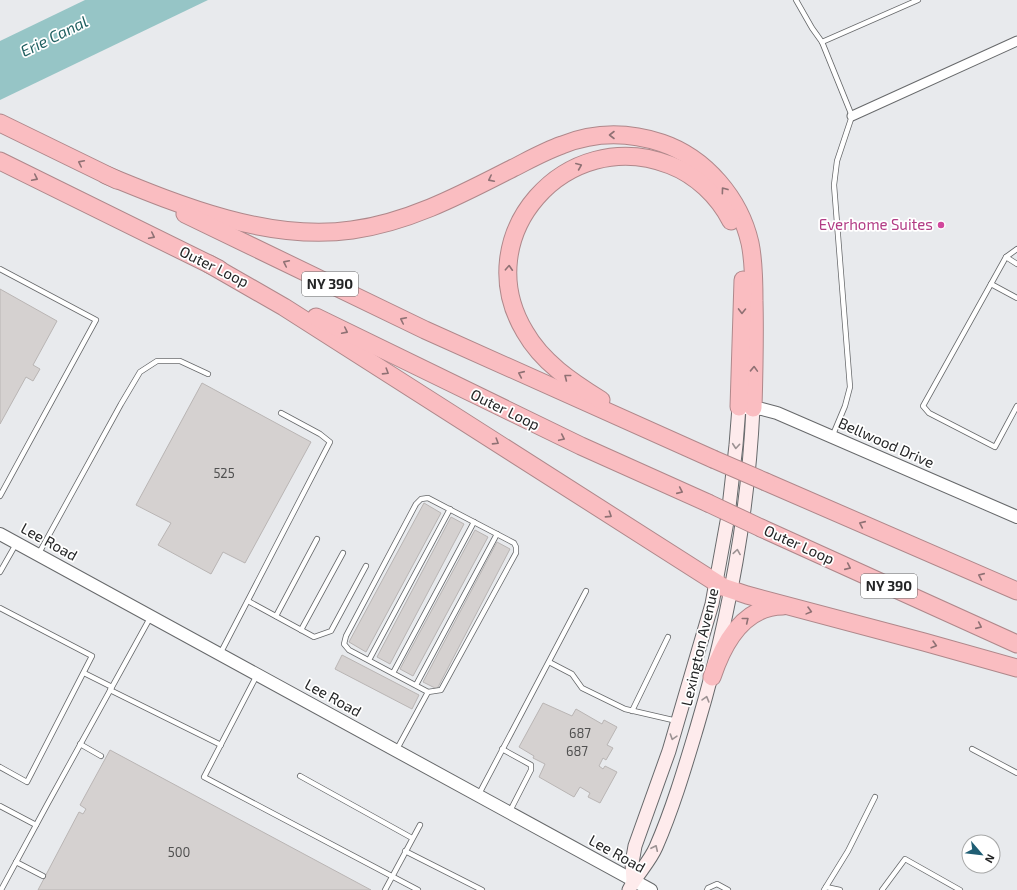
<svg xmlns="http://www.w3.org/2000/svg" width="1017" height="890" font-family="'Exo 2',sans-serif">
<rect width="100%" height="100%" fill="#e8eaed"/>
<path fill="#96c5c6" d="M85,0H208L0,100V41Z"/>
<g fill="#d5d1d0" stroke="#b9b5b4">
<path d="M0,289L57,321L33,365L40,369L33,381L26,377L0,424Z"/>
<path d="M202,383L311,442L245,563L223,552L211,574L158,545L171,523L136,505Z"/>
<path d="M424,503L441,513L366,652L349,642Z"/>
<path d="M451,517L464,524L390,664L377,657Z"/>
<path d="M475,530L488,537L413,676L400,669Z"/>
<path d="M497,542L510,549L437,689L423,682Z"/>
<path d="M342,655L419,695L412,709L335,669Z"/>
<path d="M543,703L572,716L576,709L602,724L604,720L617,727L607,745L613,748L606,760L603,758L599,766L603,769L605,766L617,772L600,803L588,797L590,793L580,787L574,797L539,777L545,764L533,758L534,756L519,747Z"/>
<path d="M110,750L371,890H38L79,812L83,814L86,809L80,805Z"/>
</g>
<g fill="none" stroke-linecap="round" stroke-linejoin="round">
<defs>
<g id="service">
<path d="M796,0L812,28L822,42L852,116L837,161L834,185L850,387L845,406L832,437"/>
<path d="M822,42L918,0"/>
<path d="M1017,249L1006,257L923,406L929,413L995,447L1017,406"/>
<path d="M1006,257L1017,264"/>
<path d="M0,269L96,320L0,496"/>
<path d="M991,284L1017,298"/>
<path d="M38,555L121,404L140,372L157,361H180L208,374"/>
<path d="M0,572L16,544"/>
<path d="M248,601L314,637L331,631L366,566"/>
<path d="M0,608L92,656L27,782L0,767"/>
<path d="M276,616L317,539"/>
<path d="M301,630L343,553"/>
<path d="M220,654L330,442L320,434L281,413"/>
<path d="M369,660L450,509"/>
<path d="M549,662L572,674L582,688L625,709L677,721"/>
<path d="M84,673L112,687"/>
<path d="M393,673L474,522"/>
<path d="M257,675L204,777L418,890"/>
<path d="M416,685L497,534"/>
<path d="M110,690L221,745"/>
<path d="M632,711L668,637"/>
<path d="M80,744L101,756"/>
<path d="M397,749L428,692L349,650L344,644L346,636L416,504L421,499L428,498L514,543L516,547V553L441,690L428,692"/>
<path d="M502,749L531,765V770L510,811"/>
<path d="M972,749L1017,773"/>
<path d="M300,776L412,838"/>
<path d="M479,794L586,591"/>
<path d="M0,806L36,825"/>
<path d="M405,851L482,890"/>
<path d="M16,862L43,876"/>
<path d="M826,887L840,890"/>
<path d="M1,890L48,803L150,618"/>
<path d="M385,890L420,825"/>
<path d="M707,890L708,888L717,884L728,890"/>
<path d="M824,890L848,851L875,797"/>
<path d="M882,890L905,859L960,890"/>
</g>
<path id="minor" d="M852,116L1017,41"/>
<g id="tertiary">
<path d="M746,408L762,409L777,413L1017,517"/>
<path d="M0,534L651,890"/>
</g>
<g id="secondary">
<path d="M633,881L632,863L635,846L669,751L712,604L728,516L736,445L739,407"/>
<path d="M629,890C636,875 649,863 656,847C673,808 685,767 697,727C728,623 748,516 753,408"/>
</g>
<g id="motorway">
<path d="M0,123L117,180"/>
<path d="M0,161L219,269"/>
<path d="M106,175C181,206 270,242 352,230C410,222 462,194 513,168C529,160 545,151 562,145C594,132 629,132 662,143C706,158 740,199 750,243C754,262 754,282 754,301C755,337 754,373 753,408"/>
<path d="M185,214L425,330L713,459"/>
<path d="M209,264L284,307L723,587L747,595L924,642L1017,668"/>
<path d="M316,317L581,446L708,503"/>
<path d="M601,400C572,382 542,362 525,332C467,236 566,124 670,165C696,175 718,196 731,221"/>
<path d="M739,407L743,280"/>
<path d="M766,482L1017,591"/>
<path d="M761,528L1017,644"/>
<path d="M712,677C723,644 743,606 783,606"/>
</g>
</defs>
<use href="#service" stroke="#67696b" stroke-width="6"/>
<use href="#minor" stroke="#67696b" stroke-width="11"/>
<use href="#tertiary" stroke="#67696b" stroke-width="14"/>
<use href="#secondary" stroke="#67696b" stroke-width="15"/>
<use href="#motorway" stroke="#af888b" stroke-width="19"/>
<use href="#service" stroke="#fff" stroke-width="4.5"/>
<use href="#minor" stroke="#fff" stroke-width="9"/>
<use href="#tertiary" stroke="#fff" stroke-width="12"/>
<use href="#secondary" stroke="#feebec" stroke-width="13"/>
<use href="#motorway" stroke="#fabdc1" stroke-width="17"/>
<defs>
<g id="motorway-bridge">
<path d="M713,459L766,482"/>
<path d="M708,503L761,528"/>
</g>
</defs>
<use href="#motorway-bridge" stroke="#af888b" stroke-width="19" stroke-linecap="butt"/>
<use href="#motorway-bridge" stroke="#fabdc1" stroke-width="17"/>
</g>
<defs><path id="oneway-chevron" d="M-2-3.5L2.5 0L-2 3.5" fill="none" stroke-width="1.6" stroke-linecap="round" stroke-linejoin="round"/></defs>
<g stroke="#8f7174">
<use href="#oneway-chevron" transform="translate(612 135) rotate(-180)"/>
<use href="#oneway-chevron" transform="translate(81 163) rotate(-154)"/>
<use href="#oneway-chevron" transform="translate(579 166) rotate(-23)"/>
<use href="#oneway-chevron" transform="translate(35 178) rotate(26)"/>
<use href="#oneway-chevron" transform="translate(491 179) rotate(153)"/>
<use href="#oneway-chevron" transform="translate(724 190) rotate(-126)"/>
<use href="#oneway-chevron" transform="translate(152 236) rotate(26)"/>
<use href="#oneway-chevron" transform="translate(286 263) rotate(-154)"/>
<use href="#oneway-chevron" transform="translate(509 268) rotate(-87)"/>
<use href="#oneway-chevron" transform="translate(742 311) rotate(91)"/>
<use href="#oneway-chevron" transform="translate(403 320) rotate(-154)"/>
<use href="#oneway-chevron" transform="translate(345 331) rotate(26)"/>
<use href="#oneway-chevron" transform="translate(754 369) rotate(-88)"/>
<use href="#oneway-chevron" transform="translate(386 372) rotate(32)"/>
<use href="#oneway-chevron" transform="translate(521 374) rotate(-156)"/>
<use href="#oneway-chevron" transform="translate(567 377) rotate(-142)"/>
<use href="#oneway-chevron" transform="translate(562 438) rotate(25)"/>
<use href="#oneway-chevron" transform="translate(496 442) rotate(32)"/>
<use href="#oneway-chevron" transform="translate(680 491) rotate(24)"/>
<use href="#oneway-chevron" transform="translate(609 515) rotate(33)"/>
<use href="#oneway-chevron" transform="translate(862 524) rotate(-156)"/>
<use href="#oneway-chevron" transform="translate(848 567) rotate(24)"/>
<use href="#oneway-chevron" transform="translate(981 576) rotate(-156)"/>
<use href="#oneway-chevron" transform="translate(809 611) rotate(15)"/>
<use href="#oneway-chevron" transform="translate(746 620) rotate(-39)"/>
<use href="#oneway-chevron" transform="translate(979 626) rotate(24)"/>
<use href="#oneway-chevron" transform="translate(934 645) rotate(16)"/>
</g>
<g stroke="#9c9293">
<use href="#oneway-chevron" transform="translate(736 446) rotate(95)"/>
<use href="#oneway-chevron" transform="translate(737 552) rotate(-81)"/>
<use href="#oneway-chevron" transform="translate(706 699) rotate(-74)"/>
<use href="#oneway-chevron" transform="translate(673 737) rotate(108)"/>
<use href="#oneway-chevron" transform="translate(655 848) rotate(-65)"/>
</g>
<circle fill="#d1479c" stroke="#fff" stroke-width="1.5" cx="941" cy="225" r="4"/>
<g text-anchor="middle" stroke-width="3.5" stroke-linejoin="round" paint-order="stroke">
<g font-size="13" fill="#505050">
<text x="224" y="478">525</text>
<text x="580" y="738">687</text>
<text x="577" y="756">687</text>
<text x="179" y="857">500</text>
</g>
<g fill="#fff" stroke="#666667" stroke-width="1">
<rect x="302" y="272" width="56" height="24" rx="3"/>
<rect x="861" y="574" width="56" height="24" rx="3"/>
</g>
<g font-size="14" font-weight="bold" fill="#242526">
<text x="330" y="289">NY 390</text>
<text x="889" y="591">NY 390</text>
</g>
<g font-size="15" fill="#b23c85" stroke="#fff" text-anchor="end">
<text x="933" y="230">Everhome Suites</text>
</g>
<g font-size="15" fill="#242526" stroke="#fff">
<text transform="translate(214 267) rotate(26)" y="5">Outer Loop</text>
<text transform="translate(505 410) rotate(26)" y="5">Outer Loop</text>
<text transform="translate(886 443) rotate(24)" y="5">Bellwood Drive</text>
<text transform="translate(49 542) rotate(29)" y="5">Lee Road</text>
<text transform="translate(799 545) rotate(24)" y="5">Outer Loop</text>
<text transform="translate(700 647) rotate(-77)" y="5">Lexington Avenue</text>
<text transform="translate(333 698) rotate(29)" y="5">Lee Road</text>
<text transform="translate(617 854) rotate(29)" y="5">Lee Road</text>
</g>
<g font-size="16" font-style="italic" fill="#206061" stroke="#fff">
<text transform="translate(54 36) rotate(-26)" y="6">Erie Canal</text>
</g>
</g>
<g transform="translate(981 854) rotate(118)"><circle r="19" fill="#ffffff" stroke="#a7a8a8"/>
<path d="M0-3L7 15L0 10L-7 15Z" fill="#1f5e74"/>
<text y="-6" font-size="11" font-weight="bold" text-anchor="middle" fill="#242526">N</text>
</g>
</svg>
